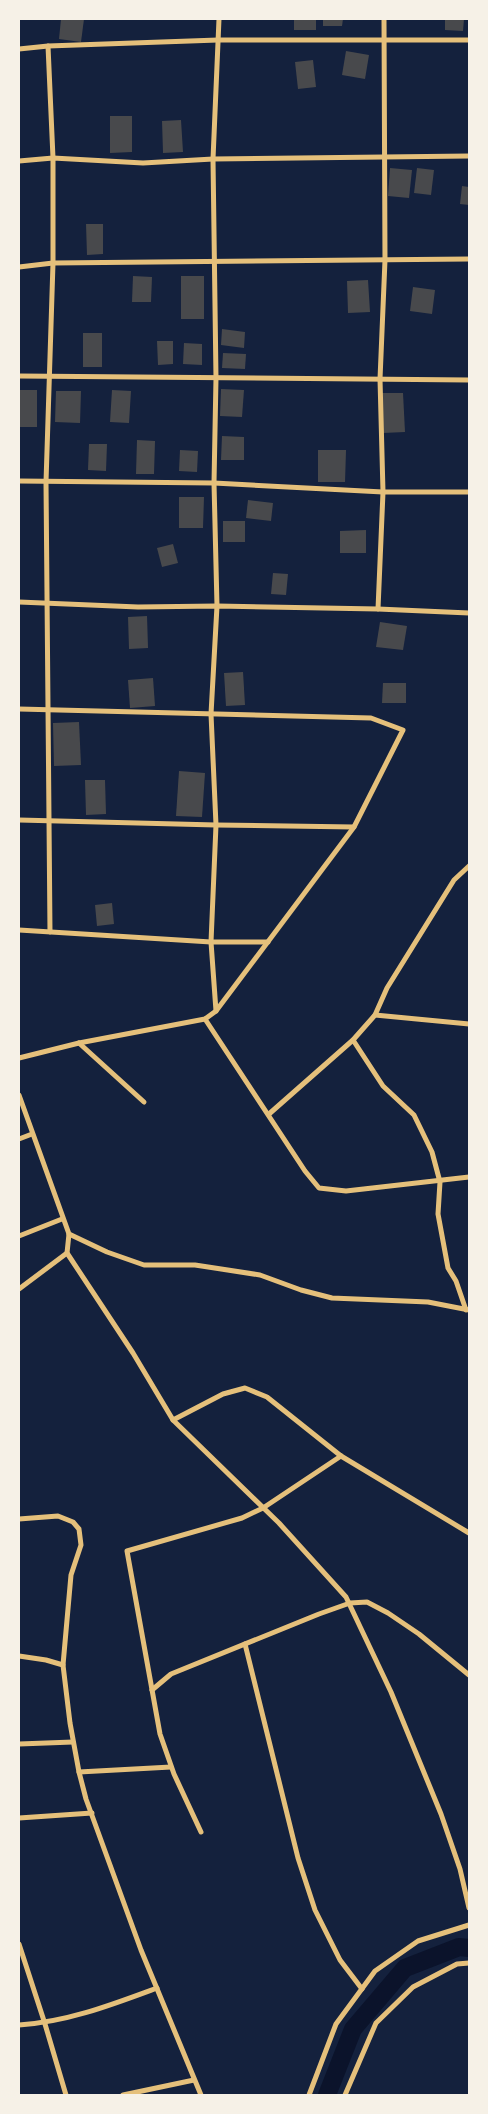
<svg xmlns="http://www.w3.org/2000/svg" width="488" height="2114" font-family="Figtree,sans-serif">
<rect width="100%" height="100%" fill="#14213d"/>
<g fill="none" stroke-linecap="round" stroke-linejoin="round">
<path stroke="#0b132b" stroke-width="18" d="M327,2095L353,2029L405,1968L459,1947L469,1948"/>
</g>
<g fill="#48494c">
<path d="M61,19H84L81,42L59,39Z"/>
<rect x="294" y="19" width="22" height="11"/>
<path d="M323,19H343L342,26H323Z"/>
<path d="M445,19H464L463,31L445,30Z"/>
<path d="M346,51L369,55L365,79L342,75Z"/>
<path d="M313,60L316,87L298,89L295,62Z"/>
<path d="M110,116H132V152L110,153Z"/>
<path d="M181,120L183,152L163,153L162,121Z"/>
<path d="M390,168L412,170L409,198L388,196Z"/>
<path d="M417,168L434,170L431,195L414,193Z"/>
<path d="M462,186L469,187V205L460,204Z"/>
<path d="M86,224H103V254L87,255Z"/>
<path d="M133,276L152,277L151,302H132Z"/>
<rect x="181" y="276" width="23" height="43"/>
<path d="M368,280L370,312L348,313L347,281Z"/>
<path d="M413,287L435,290L432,314L410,311Z"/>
<path d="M222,329L245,332L244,348L221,345Z"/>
<rect x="83" y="333" width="19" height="34"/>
<path d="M157,341H173V364L158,365Z"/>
<path d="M184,343L202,344V365L183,364Z"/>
<path d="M223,353L246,354L245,369L222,368Z"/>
<path d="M221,389L244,390L242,417L220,416Z"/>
<rect x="19" y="390" width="18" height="37"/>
<path d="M112,390L131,391L129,423L110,422Z"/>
<path d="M56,391H81L80,423L55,422Z"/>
<path d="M382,393H403L405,432L383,433Z"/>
<path d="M222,436L244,437V460H221Z"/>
<path d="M137,440L155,441L154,474H136Z"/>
<path d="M89,444H107L106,471L88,470Z"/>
<path d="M180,450L198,451L197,472L179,471Z"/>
<path d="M318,450H346L345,482H318Z"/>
<path d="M179,497H204L203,528H179Z"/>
<path d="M248,500L273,503L271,521L246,518Z"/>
<rect x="223" y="521" width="22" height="21"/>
<path d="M366,530V553H340V531Z"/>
<path d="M173,544L178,563L162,567L157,548Z"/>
<path d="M273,573L288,574L286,595L271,594Z"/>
<path d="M147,616L148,648L129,649L128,617Z"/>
<path d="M380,622L407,626L403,650L376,647Z"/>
<path d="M243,672L245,705L226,706L224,673Z"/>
<path d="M153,678L155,706L130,708L128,680Z"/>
<path d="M383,683H406V703H382Z"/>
<path d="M79,722L81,765L54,766L53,723Z"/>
<path d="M179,771L205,773L202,817L176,816Z"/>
<path d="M85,780H105L106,814L86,815Z"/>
<path d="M112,903L114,924L97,926L95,905Z"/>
</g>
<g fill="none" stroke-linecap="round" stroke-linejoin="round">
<g stroke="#e5c07b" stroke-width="5">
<path d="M48,46L53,158V263L46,482L50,932"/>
<path d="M19,49L48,46L218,40H469"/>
<path d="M19,161L53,158L143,163L213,159L469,156"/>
<path d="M19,267L53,263L469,259"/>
<path d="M19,376L469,380"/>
<path d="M19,481L214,483L383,492H469"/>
<path d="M19,602L138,607L217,606L378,609L469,613"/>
<path d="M378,609L383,492L380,379L385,260L384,19"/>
<path d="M19,709L371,718L403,730L354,827L216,1011L205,1019L79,1043L19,1058"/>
<path d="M19,820L216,825L354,827"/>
<path d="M19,930L211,942H268"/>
<path d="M216,1011L211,942L216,825L211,714L217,606L214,483L216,378L213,159L219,19"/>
<path d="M375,1015L469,1024"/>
<path d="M205,1019L305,1171L319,1188L346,1191L469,1177"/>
<path d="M353,1040L383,1086L414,1115L432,1152L440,1182L438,1214L448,1268L456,1281L466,1310"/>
<path d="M79,1043L144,1102"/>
<path d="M19,1095L69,1234L67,1253L133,1353L173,1420L279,1523L346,1597L391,1692L441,1814L460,1869L469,1908"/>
<path d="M269,1114L353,1040L375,1015L387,988L454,880L469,866"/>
<path d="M19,1139L32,1134"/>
<path d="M69,1234L107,1252L144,1265H195L260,1275L301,1290L332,1298L428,1302L469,1310"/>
<path d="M19,1236L62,1219"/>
<path d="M19,1289L67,1253"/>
<path d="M173,1420L223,1394L245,1388L267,1397L341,1456L469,1533"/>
<path d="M19,1519L58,1516L73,1522L79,1529L81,1545L71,1575L63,1665L70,1723L79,1772L86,1799L141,1950L201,2095"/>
<path d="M245,1644L298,1858L315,1910L340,1960L362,1989"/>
<path d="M19,1656L46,1660L63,1665"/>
<path d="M152,1690L171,1674L319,1614L350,1603L367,1602L388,1613L419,1634L469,1675"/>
<path d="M19,1744L73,1742"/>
<path d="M79,1772L171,1767"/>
<path d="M19,1818L92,1813"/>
<path d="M201,1832L174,1774L160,1734L127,1551L242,1518L263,1508L341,1456"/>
<path d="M19,1944L45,2024L66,2095"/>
<path d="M19,2025C67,2022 111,2005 157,1988"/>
<path d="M123,2095L194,2080"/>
<path d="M309,2095L336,2024L375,1971L418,1941L469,1925"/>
<path d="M345,2095L376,2023L413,1987L457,1964L469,1963"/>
</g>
</g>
<rect width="488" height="2114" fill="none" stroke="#f6f1e7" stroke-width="40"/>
</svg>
